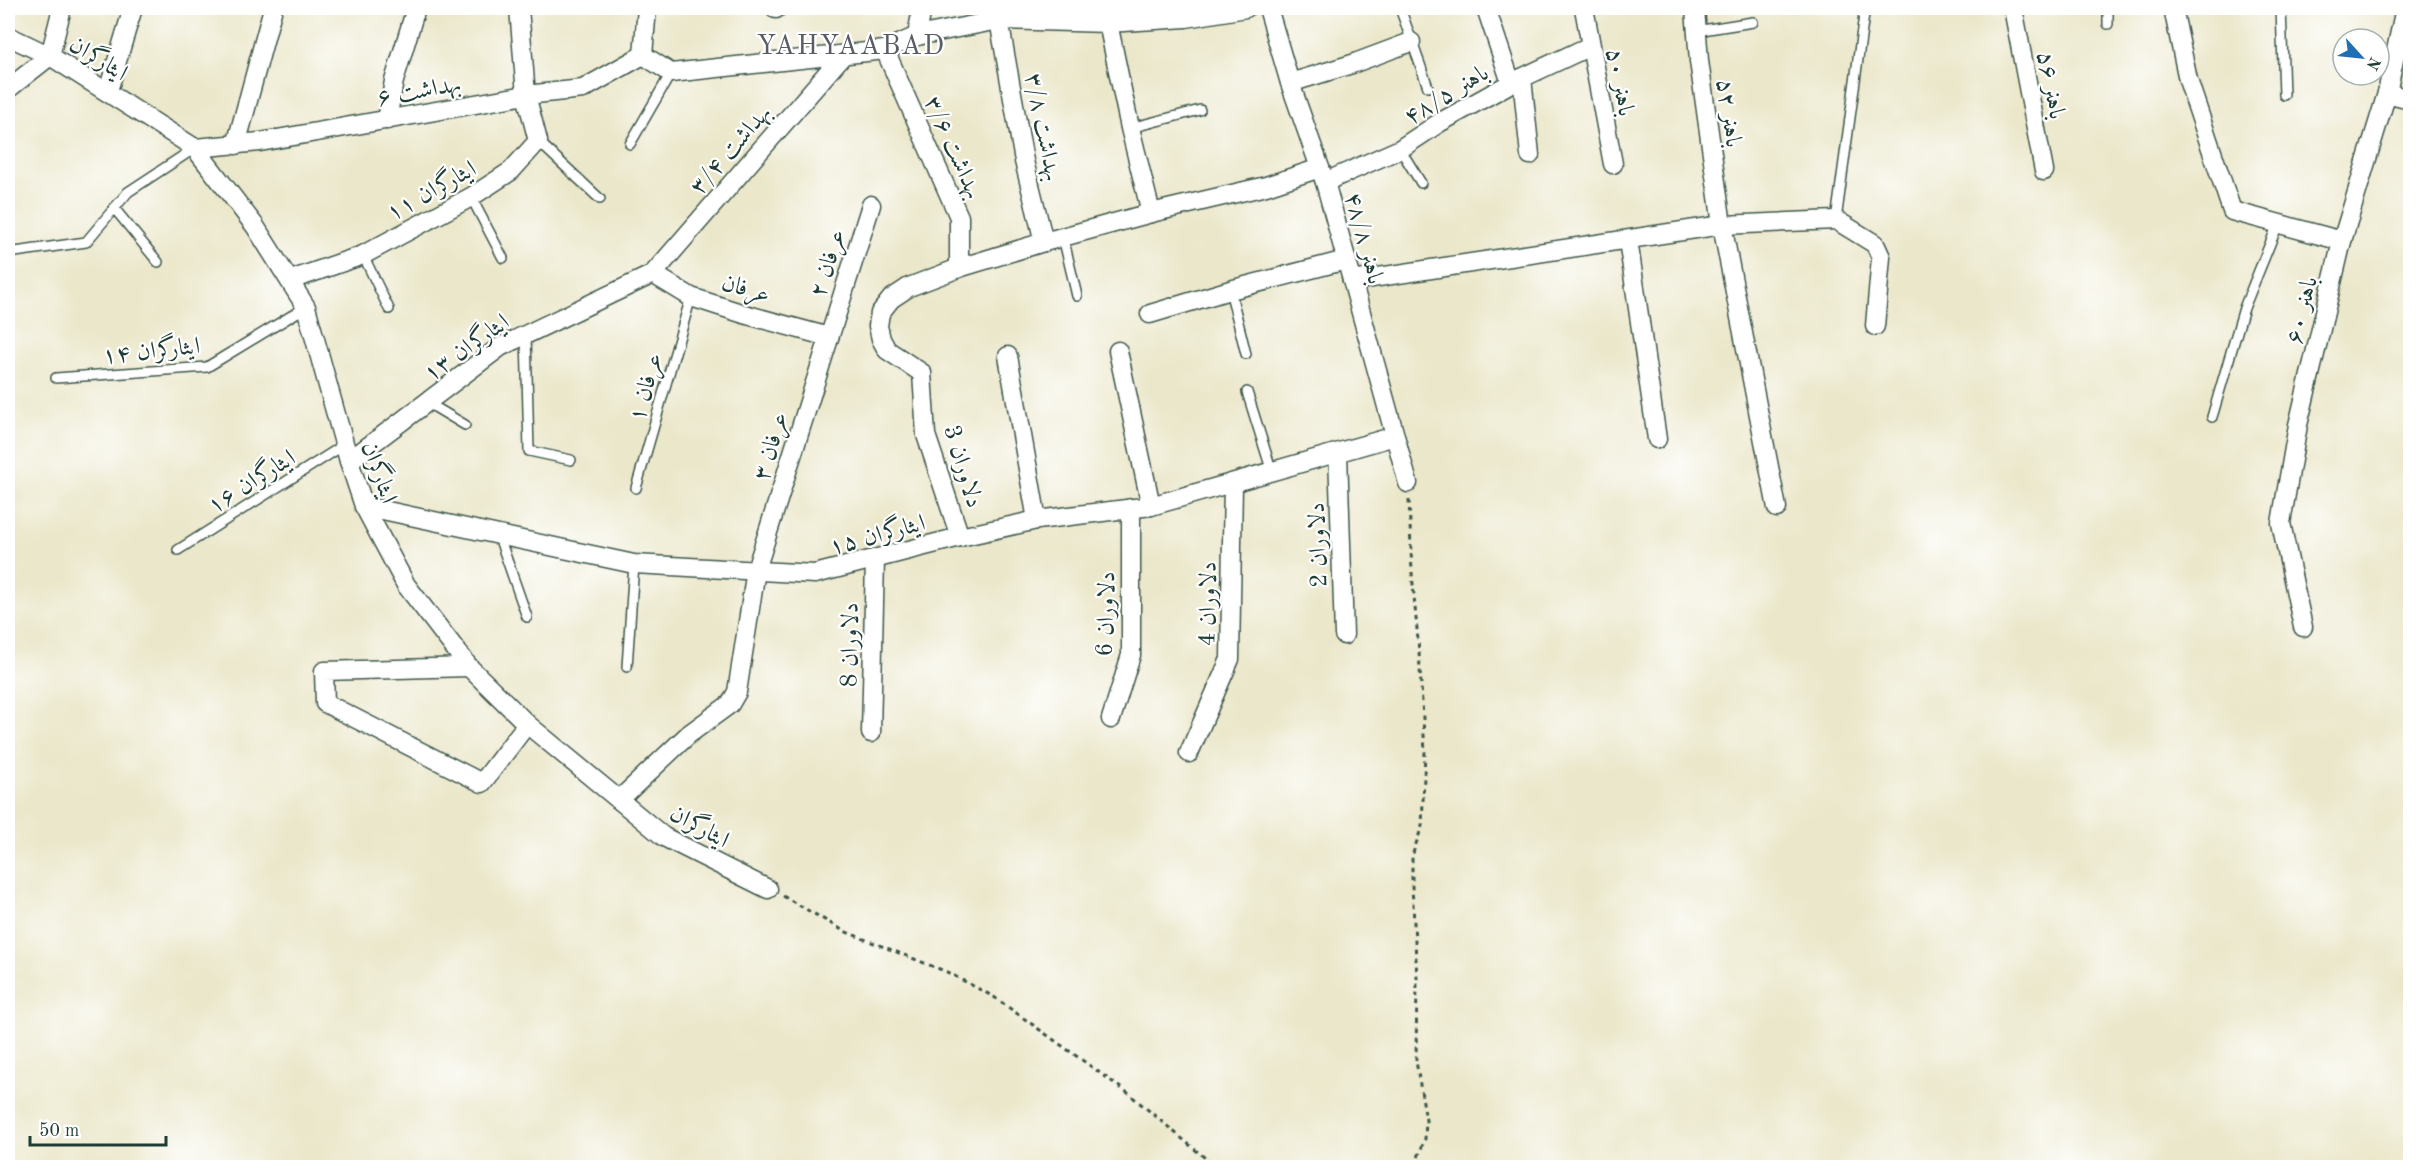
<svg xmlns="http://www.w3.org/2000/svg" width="2418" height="1175" font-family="'Old Standard TT',Amiri,serif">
<rect width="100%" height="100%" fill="#fff"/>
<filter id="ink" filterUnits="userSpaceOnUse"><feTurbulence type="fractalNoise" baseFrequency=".0167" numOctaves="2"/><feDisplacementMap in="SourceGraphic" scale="12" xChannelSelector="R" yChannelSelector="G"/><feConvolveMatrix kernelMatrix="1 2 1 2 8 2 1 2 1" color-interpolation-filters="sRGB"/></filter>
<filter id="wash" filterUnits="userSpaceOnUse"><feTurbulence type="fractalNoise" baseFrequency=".008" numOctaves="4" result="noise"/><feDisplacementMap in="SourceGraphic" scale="24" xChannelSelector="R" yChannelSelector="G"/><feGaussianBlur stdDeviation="1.35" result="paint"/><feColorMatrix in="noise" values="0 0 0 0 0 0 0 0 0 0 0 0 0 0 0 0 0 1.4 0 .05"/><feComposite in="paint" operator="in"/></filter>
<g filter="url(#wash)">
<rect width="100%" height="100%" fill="#ebe7ca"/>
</g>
<g filter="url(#ink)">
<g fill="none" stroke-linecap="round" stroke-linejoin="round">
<defs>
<g id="service">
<path d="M1400,8L1428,87"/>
<path d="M2108,8V24"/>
<path d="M2281,8L2284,95"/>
<path d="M1696,31L1753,22"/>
<path d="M1130,128L1200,110"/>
<path d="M538,141L600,199"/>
<path d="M630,144L671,73"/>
<path d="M1400,149L1421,183"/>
<path d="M471,197L503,258"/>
<path d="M114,208L158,262"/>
<path d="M1836,220L1864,15"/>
<path d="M1063,237L1077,296"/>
<path d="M8,253L86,242L128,192L195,148"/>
<path d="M363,255L389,309"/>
<path d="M1230,290L1246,354"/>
<path d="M526,335L529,451L571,460"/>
<path d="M56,378L207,367L306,307"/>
<path d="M1247,392L1272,472"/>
<path d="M428,403L465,425"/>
<path d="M2212,417L2244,308L2278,224"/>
<path d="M636,488L691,297"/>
<path d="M498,534L527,617"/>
<path d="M178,550L344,445"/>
<path d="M627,667L634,564"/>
</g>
<g id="minor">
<path d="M1268,8L1290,83L1325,182L1408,483"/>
<path d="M1486,8L1511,83"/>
<path d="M1584,8L1613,164"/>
<path d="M1695,8L1699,61L1722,225L1777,508"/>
<path d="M2013,8L2044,171"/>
<path d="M2173,8L2188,80L2232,211L2342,241"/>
<path d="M776,9V8"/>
<path d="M999,20L1024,161L1044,242"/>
<path d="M1108,23L1130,128L1151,213"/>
<path d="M8,36L50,56L195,148L255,226L306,307L349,461L364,506L406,585L469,667L527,724L664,837L768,889"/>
<path d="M917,36L922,8"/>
<path d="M885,50L959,217V268"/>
<path d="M643,55L671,73L885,50L917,36L999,20L1108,23L1186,18L1246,8"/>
<path d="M643,55L647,8"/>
<path d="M1522,78L1530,155"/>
<path d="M1290,83L1352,64L1411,42"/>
<path d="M8,89L50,56L62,8"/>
<path d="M108,91L133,8"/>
<path d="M2387,93L2410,99"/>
<path d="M387,120L394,81L416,8"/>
<path d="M236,145L273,8"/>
<path d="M195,148L260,142L526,95L583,89L643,55"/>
<path d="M1325,182L1400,149L1439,123L1511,83L1590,46"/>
<path d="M1628,240L1657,439"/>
<path d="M653,274L691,297L744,314L829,337"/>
<path d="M291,280L363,255L471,197L511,171L538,141L526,95L519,8"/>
<path d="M1352,281L1722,225L1836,220L1875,244L1881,257L1875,326"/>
<path d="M1150,314L1230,290L1346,260"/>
<path d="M1118,351L1151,506"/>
<path d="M1008,356L1037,520"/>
<path d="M1338,453L1344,635"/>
<path d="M349,461L500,347L653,274L843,55"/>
<path d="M364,506L634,564L815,574L960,537L1037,520L1151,506L1395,436"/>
<path d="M960,537L926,435L922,373L887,350L881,339L878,326L880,313L891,299L909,287L959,268L1044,242L1151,213L1266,186L1320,168"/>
<path d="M2303,627L2281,523L2298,425L2342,241L2387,93L2405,8"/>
<path d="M469,667L324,671L325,703L482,783L527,724"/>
<path d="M1111,719L1131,655V508"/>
<path d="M871,733L875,559"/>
<path d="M1189,753L1230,659L1233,484"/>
<path d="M619,800L689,734L730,704L737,692L756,570L871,205"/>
</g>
</defs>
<use href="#service" stroke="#3e564a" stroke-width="12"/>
<use href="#minor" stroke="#3e564a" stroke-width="21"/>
<g stroke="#3e564a" stroke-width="3" stroke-dasharray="4.5 4.5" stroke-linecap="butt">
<path d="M1409,500L1412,573L1419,652L1425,752L1422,826L1412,856V886L1417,978L1416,1061L1426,1120L1425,1139L1414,1168"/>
<path d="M783,896L844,931L947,972L994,997L1128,1093L1217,1168"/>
</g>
<use href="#service" stroke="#fff" stroke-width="9"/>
<use href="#minor" stroke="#fff" stroke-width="18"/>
</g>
</g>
<g text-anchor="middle" stroke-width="4.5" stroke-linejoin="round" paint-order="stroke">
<g font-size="24" fill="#1f3d34" stroke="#fff">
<text transform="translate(99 58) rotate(32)" y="8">ایثارگران</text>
<text transform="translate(1621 82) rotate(79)" y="8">باهنر ۵۰</text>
<text transform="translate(2052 85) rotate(79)" y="8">باهنر ۵۶</text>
<text transform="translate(419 90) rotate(-10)" y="8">بهداشت ۶</text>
<text transform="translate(1446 94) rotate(-31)" y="8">باهنر ۴۸/۵</text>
<text transform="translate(1730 113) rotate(82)" y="8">باهنر ۵۲</text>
<text transform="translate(1044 127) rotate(79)" y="8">بهداشت ۳/۸</text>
<text transform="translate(954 147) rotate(66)" y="8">بهداشت ۳/۶</text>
<text transform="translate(730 149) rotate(-49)" y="8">بهداشت ۳/۴</text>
<text transform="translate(431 190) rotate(-29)" y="8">ایثارگران ۱۱</text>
<text transform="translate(1365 238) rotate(75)" y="8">باهنر ۴۸/۸</text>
<text transform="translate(827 263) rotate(-72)" y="8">عرفان ۲</text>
<text transform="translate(746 288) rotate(17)" y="8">عرفان</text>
<text transform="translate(2301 310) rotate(-76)" y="8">باهنر ۶۰</text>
<text transform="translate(466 347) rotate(-35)" y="8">ایثارگران ۱۳</text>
<text transform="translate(151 350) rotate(-6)" y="8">ایثارگران ۱۴</text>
<text transform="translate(645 387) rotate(-74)" y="8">عرفان ۱</text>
<text transform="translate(770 446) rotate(-73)" y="8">عرفان ۳</text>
<text transform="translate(964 466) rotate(73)" y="8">دلاوران 3</text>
<text transform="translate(380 472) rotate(70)" y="8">ایثارگران</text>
<text transform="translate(251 481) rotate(-32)" y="8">ایثارگران ۱۶</text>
<text transform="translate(877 534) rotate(-15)" y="8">ایثارگران ۱۵</text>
<text transform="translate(1317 545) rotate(-92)" y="8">دلاوران 2</text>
<text transform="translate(1207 604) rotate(-89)" y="8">دلاوران 4</text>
<text transform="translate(1105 614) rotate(-88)" y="8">دلاوران 6</text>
<text transform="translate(849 645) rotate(-89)" y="8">دلاوران 8</text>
<text transform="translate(700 826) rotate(29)" y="8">ایثارگران</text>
</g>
<g font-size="27" letter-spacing="1.5" fill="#585e64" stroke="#fff">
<text x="851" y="54">YAHYAABAD</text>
</g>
</g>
<rect width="2418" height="1175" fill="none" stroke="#fff" stroke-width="30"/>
<g transform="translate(2361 57) rotate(117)"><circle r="28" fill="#ffffff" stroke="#a5b1ae" stroke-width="1.5"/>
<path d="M0-4.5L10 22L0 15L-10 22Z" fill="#1f6fb2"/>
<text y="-9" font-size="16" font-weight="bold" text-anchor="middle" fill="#1f3d34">N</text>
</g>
<path d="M30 1136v9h136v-9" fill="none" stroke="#1f3d34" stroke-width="3"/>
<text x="39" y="1136" font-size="18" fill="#1f3d34" stroke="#ffffff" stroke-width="4.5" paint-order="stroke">50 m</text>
</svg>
